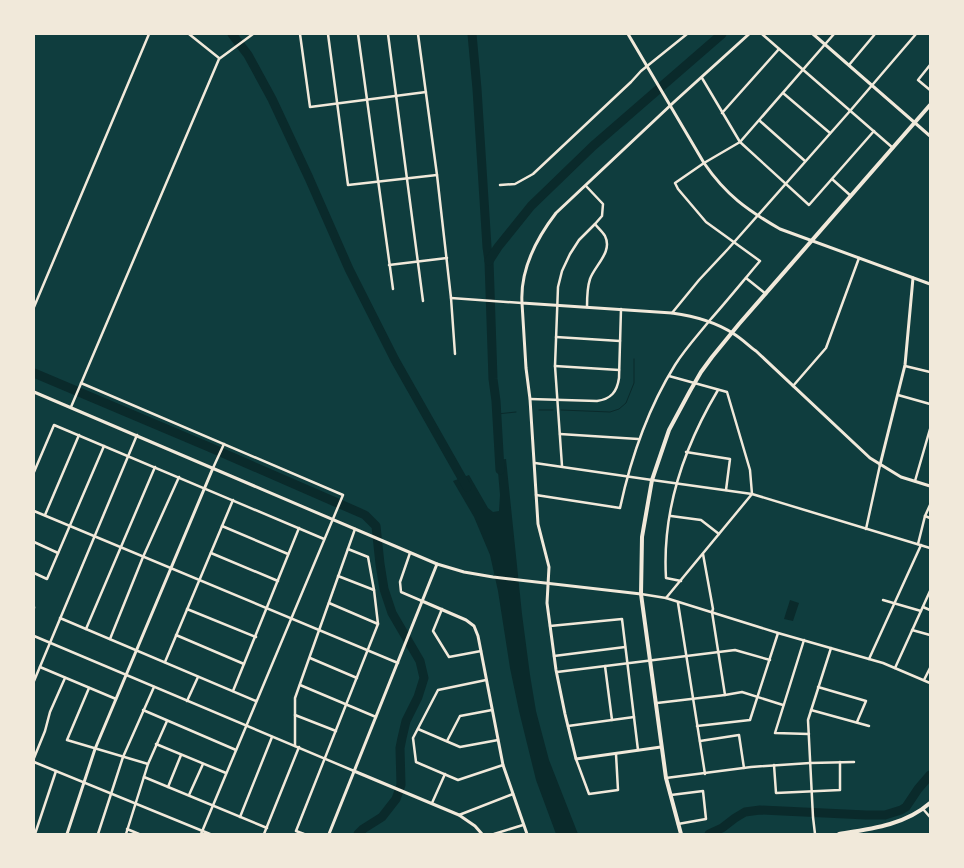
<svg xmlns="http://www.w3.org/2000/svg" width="964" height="868" font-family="Mulish,sans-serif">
<rect width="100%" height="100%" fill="#0f3d3e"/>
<g fill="#0a2a2b">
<path d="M506,459L522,614L530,675L536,711L549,760L578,834H556L536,780L519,711L510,668L498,591L490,555L474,517L453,481L469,475L488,508L493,512L499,511L500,495L497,460Z"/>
<path d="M790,600L799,603L793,621L784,619Z"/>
</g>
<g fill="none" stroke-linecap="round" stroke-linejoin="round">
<g stroke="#0a2a2b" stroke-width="1">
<path d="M539,410H553"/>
<path d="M561,410L610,412L619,409L626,403L634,383V359"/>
<path d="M497,414L516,412"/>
</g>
<g stroke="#0a2a2b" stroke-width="9">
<path d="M232,34L248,55L272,99L309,178L349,269L395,360L467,487"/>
<path d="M472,34L477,89L487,247L489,261L493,379L496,401L500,470"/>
<path d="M489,261L498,247L531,206L593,146L722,34"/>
<path d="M34,373L209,447L333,501L365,515L376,526L380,564L384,589L392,613L420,661L424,678L418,697L406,721L402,738L400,748L401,785L396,799L382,817L363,829L358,834"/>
<path d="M709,834L722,828L735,818L745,812L760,810L866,815H885L901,810L906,807L918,789L930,775"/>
</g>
<g stroke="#f1e9da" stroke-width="2.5">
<path d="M189,34L219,58"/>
<path d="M300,34L310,107L426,92"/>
<path d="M328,34L348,185L437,175"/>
<path d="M358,34L393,289"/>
<path d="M388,34L423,301"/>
<path d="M418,34L437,175L451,298L455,354"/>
<path d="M762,34L893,148"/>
<path d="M849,65L875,34"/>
<path d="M930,65L918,80L930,90"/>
<path d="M702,78L740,142L809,205L874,131"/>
<path d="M783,93L830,133"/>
<path d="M722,113L779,49"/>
<path d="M760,121L805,161"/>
<path d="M832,179L851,196"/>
<path d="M500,185L515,184L533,174L631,82L641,71L687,34"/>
<path d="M586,186L603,204L602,216L595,224C598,228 603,232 605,236C613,252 595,265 590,279C587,288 587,298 587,307"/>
<path d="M389,265L447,258"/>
<path d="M746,278L766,294"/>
<path d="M451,298L522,303"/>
<path d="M34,307L149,34"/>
<path d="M672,313L699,280L728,249L850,111L916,34"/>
<path d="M556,337L620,341"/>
<path d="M555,366L619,370"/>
<path d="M905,366L930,372"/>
<path d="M81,383L343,495L201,834"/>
<path d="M793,386L826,348L859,258"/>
<path d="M898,395L930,404"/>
<path d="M530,399L597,401C611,399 617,392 619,378L621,309"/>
<path d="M71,407L219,59L253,34"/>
<path d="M560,434L638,439"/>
<path d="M686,452L730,459L726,490"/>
<path d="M535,463L645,479L752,494L930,548"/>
<path d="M562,466L555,366L558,287L562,271L570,254L579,240L595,224"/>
<path d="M213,468L224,444"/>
<path d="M34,472L54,425L324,539"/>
<path d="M915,481L930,429"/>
<path d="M536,495L620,508C631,457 647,410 675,365C685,349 698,335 710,320C727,301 743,281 760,261L706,222L678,189L675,183L704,163L740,142L834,34"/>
<path d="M34,511L398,663"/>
<path d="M45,515L79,435"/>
<path d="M671,516L701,520L719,534"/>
<path d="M925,516L930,518"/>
<path d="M222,526L288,554"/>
<path d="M866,529L880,465"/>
<path d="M34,542L58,553"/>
<path d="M918,544L925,516L930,505"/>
<path d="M211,553L278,581"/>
<path d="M410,553L400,582L401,592L422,601"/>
<path d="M34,573L47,579L104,446"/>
<path d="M338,576L374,590"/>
<path d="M681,581L666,578C662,511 684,447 718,390"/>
<path d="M641,594L666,598L778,633L883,663L930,683"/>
<path d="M666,598L752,494L750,470L727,392L669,376"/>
<path d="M883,600L921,611"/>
<path d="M329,603L378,624"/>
<path d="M678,603L705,774"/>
<path d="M34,607V608"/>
<path d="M923,607L930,610"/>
<path d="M187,609L256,637"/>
<path d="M442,609L433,631L449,657L481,651"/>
<path d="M60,618L256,701"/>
<path d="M550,626L622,619L638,750"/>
<path d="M86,629L155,467"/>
<path d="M912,630L930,635"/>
<path d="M176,635L244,664"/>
<path d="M34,636L354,771"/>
<path d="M110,639L143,557L179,477"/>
<path d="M804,640L775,733L809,734"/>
<path d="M554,656L625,647"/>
<path d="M310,658L357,678"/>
<path d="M869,659L921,545"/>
<path d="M165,662L233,500"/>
<path d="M605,666L612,720"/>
<path d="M40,667L116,699"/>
<path d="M895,668L930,591"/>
<path d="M557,672L735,650L770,660"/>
<path d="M486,680L438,690L413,738L416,762L458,780L503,765"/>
<path d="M924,680L930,668"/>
<path d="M34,681L137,435"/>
<path d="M300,685L376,717"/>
<path d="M818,687L866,701L857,722"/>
<path d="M89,688L67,740L148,764"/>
<path d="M233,691L299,528"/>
<path d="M725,695L742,692L783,705"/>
<path d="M187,701L198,677"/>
<path d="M657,703L725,695L712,612L713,609L703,554"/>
<path d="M143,710L236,750"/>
<path d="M811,710L869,726"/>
<path d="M295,715L336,731"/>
<path d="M568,726L634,717"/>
<path d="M697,726L750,720L778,633"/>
<path d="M418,729L460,747L498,740"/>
<path d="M447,741L460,716L492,710"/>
<path d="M700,741L739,735L744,768"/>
<path d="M156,744L226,773"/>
<path d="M295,746V698L355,529"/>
<path d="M34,758L45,731L50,712L65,678"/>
<path d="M576,759L589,794L618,790L616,754"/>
<path d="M34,762L210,834"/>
<path d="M774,765L776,793L840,790V762"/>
<path d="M144,777L267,828"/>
<path d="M666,778L751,767L810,763L854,762"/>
<path d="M168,787L181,755"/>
<path d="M189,795L203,764"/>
<path d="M671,795L703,791L706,819L678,824"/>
<path d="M432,803L445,774"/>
<path d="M923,809L930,817"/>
<path d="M459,815L513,794"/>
<path d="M240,817L272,737"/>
<path d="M127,829L139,834"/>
<path d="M35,834L56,771"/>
<path d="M98,834L123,757L154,687"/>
<path d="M126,834L148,764L167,721"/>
<path d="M264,834L299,747"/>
<path d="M304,834L296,831L378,624L374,590L368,557L348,549"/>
<path d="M494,834L523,825"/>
<path d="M815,834L813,817L808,720L831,648"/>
</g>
<g stroke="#f1e9da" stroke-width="3">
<path d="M628,34L704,163C726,195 747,210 780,229L930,284"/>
<path d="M749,34L674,102L556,213C536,239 520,269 522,303L672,313C694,316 716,322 734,334C742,339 749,346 756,351L870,458L901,477L930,486"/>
<path d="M813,34L930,136"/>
<path d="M522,303L526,368L530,399L538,524L549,567L547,603L556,670L565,714L576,759L661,747"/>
<path d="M34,392L437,564L464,572L493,577L641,594"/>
<path d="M880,465L905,365L913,278"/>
<path d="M422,601L466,620L474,626L478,636L503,765L527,834"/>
<path d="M354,771L459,815L475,826L482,834"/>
<path d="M67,834L95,749L213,468"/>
<path d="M329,834L437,564"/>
</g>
<g stroke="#f1e9da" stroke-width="4">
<path d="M681,834L666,778L641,594L642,537L652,480L669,430L690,391L701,372L712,357L739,324L930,105"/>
<path d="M839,834C871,829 905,825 930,803"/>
</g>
</g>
<rect width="964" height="868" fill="none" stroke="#f1e9da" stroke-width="70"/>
</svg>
